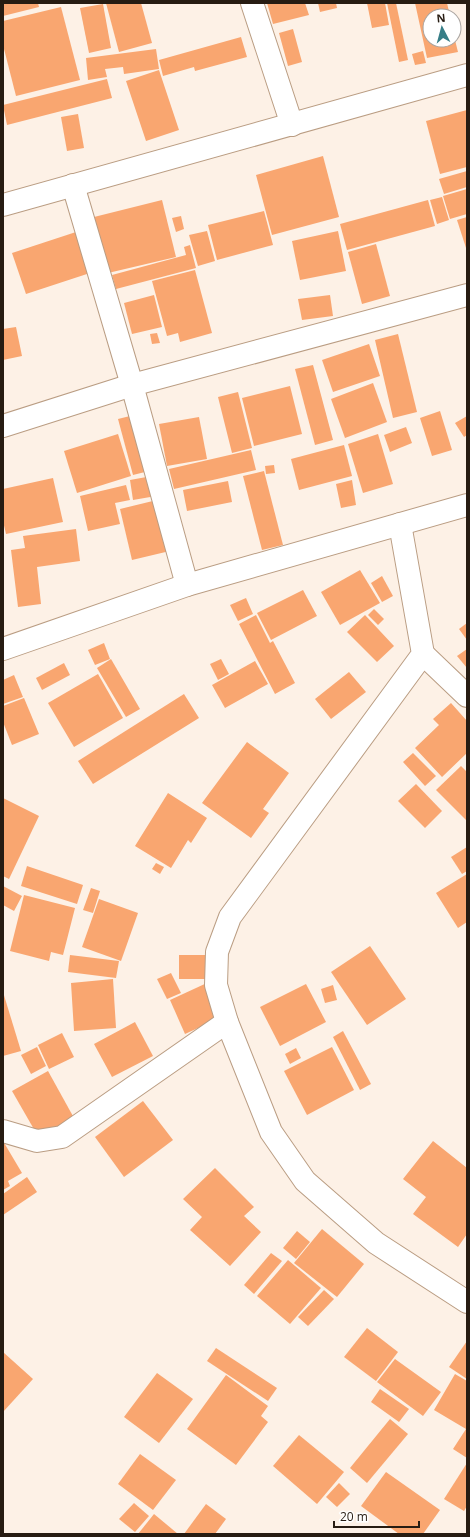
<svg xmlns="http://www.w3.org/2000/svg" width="470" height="1537" font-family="'Open Sans',sans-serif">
<rect width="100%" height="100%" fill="#fdf1e6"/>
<g fill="#f9a670">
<path d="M3,3H38L39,7L3,16Z"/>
<path d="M106,3H141L152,43L119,52Z"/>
<path d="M267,3H305L309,15L273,24Z"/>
<path d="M318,3H336L337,8L320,12Z"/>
<path d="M367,3H385L389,25L372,28Z"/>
<path d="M387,3H396L408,60L399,62Z"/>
<path d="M415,3H447L450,16H430V40H455L458,52L427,58Z"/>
<path d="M103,4L111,48L89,53L80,8Z"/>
<path d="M61,7L80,80L16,96L3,45V21Z"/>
<path d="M293,29L302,62L288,66L279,33Z"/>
<path d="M241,37L247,57L195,71L194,67L163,76L159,60Z"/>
<path d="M156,49L159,69L124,74L123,67L105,69L107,77L88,80L86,58Z"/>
<path d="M423,51L426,63L415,65L412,54Z"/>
<path d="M159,70L179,130L146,141L126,81Z"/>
<path d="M107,79L112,98L7,125L3,105Z"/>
<path d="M467,110V167L440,174L426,121Z"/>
<path d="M78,114L84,148L67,151L61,117Z"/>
<path d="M323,156L339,217L272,235L256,175Z"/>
<path d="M467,171V187L444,194L439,179Z"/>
<path d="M467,189V214L450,219L443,196Z"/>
<path d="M442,197L449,220L437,224L430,200Z"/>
<path d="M162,200L176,257L108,273L94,217Z"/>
<path d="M428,200L435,226L347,250L340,224Z"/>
<path d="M264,211L273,245L217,260L208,225Z"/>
<path d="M181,216L184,229L176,232L172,218Z"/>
<path d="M467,217V251L457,220Z"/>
<path d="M207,231L215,261L198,266L189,235Z"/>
<path d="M338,231L346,271L300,280L292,241Z"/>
<path d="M76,232L90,273L26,294L12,253Z"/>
<path d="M376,244L390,296L362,304L348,252Z"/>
<path d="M190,245L196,268L116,289L112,275L186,255L184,247Z"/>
<path d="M195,270L212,333L180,342L178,333L167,336L152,281Z"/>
<path d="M154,295L162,327L132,334L124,303Z"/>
<path d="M330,295L333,316L302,320L298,299Z"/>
<path d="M16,327L22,356L3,360V329Z"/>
<path d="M157,333L160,343L152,344L150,334Z"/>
<path d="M398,334L417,412L393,418L375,340Z"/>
<path d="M369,344L380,376L333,392L322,360Z"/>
<path d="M313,365L333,440L315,445L295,369Z"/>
<path d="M373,383L387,422L345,438L331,399Z"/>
<path d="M290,386L302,434L254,446L242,398Z"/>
<path d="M238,392L252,448L232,453L218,397Z"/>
<path d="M440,411L452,450L432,456L420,418Z"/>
<path d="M138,414L153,470L133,475L118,419Z"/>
<path d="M467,416V435L464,437L455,423Z"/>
<path d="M199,417L207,459L167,466L159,424Z"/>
<path d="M406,427L412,443L390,452L384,435Z"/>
<path d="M118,434L131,476L77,493L64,451Z"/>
<path d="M378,434L393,484L363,493L348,444Z"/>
<path d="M344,445L352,476L299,490L291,459Z"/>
<path d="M251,450L256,470L174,489L169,469Z"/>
<path d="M274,465L275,473L266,474L265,466Z"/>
<path d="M264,471L283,545L262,550L243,476Z"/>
<path d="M152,476L156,496L133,500L130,480Z"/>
<path d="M53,478L63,522L6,534L3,521V489Z"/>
<path d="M352,480L356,505L341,508L336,484Z"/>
<path d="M228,481L232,502L187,511L183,490Z"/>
<path d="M126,485L130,500L115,503L120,524L88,531L80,496Z"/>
<path d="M161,499L174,550L132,560L120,509Z"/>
<path d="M76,529L80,561L37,567L41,604L18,607L11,550L25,548L23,536Z"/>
<path d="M360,570L380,603L340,625L321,592Z"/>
<path d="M382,576L393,596L382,602L371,583Z"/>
<path d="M303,590L317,616L271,640L257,613Z"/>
<path d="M246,598L253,614L238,621L230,605Z"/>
<path d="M374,609L384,619L378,625L368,615Z"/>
<path d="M256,615L270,643L273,641L295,683L275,694L239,624Z"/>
<path d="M365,615L394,646L377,662L347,632Z"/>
<path d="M467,623V640L459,629Z"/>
<path d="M104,643L110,659L95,665L88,650Z"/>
<path d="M467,649V668L457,656Z"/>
<path d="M111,659L140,709L126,717L97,668Z"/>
<path d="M221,659L229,674L218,680L210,664Z"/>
<path d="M255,661L268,684L225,708L212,685Z"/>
<path d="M64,663L70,675L42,690L36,678Z"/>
<path d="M349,672L366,692L331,719L315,699Z"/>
<path d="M98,674L123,718L74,747L48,703Z"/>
<path d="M14,675L23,697L3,704V680Z"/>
<path d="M184,694L199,718L93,784L78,761Z"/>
<path d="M24,698L39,734L12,745L3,722V706Z"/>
<path d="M451,703L467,721V753L442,777L415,748L439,725L433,719Z"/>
<path d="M247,742L289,773L263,809L269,813L251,838L202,803Z"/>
<path d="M413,753L436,776L425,786L403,762Z"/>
<path d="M461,766L467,772V821L436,790Z"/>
<path d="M416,784L442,811L425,828L398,801Z"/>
<path d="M168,793L207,818L191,843L188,840L171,868L135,846Z"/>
<path d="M3,798L39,816L9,879L3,876Z"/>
<path d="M467,847V871L462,874L451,857Z"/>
<path d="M156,863L164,867L160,874L152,869Z"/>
<path d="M27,866L83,885L77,904L21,886Z"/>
<path d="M467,874V922L458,928L436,893Z"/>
<path d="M3,886L22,896L14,911L3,905Z"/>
<path d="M91,888L100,891L93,913L83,910Z"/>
<path d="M24,895L75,908L63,955L51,952L49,961L10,951Z"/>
<path d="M99,899L138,913L121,961L82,947Z"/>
<path d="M370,946L406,999L367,1025L331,972Z"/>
<path d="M70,955L119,961L116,978L68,972Z"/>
<rect x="179" y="955" width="36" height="24"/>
<path d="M171,973L181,993L167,999L157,979Z"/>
<path d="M113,979L116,1028L74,1031L71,983Z"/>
<path d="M209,982L224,1016L185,1034L170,1000Z"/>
<path d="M306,984L326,1022L280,1046L260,1007Z"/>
<path d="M333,985L337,1000L325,1003L321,989Z"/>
<path d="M3,992L21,1051L3,1056Z"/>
<path d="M135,1022L153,1056L112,1077L94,1044Z"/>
<path d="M343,1031L371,1084L360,1090L333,1037Z"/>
<path d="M62,1033L74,1057L49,1069L38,1045Z"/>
<path d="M37,1047L46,1066L31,1074L21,1055Z"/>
<path d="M332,1047L354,1090L307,1115L284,1071Z"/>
<path d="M296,1048L301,1058L290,1064L285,1054Z"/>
<path d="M48,1071L74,1118L39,1138L12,1091Z"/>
<path d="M143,1101L173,1140L124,1177L95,1137Z"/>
<path d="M3,1141L22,1173L8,1181L10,1186L3,1190Z"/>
<path d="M433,1141L467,1168V1234L458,1247L413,1214L426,1197L403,1179Z"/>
<path d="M215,1168L254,1207L244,1216L261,1232L230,1266L190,1230L202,1217L183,1199Z"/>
<path d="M27,1177L37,1192L3,1215V1194Z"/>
<path d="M322,1229L364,1264L337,1297L294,1263Z"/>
<path d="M297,1231L310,1242L296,1259L283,1248Z"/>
<path d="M271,1253L282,1261L254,1294L244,1285Z"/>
<path d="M288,1260L321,1288L290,1324L257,1296Z"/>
<path d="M324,1290L334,1299L308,1326L298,1317Z"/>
<path d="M367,1328L398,1352L376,1381L344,1357Z"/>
<path d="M467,1341V1379L449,1367Z"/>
<path d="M216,1348L277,1388L268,1401L207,1361Z"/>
<path d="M3,1352L33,1379L3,1412Z"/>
<path d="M395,1359L441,1392L423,1416L377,1382Z"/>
<path d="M157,1373L193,1399L159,1443L124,1417Z"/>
<path d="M455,1374L467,1381V1458L453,1449L466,1429L434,1410Z"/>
<path d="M226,1375L268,1406L261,1416L268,1422L236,1465L187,1429Z"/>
<path d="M380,1389L409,1409L399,1422L371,1402Z"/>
<path d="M390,1419L408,1434L367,1483L350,1468Z"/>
<path d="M299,1435L344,1472L317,1504L273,1466Z"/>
<path d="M140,1454L176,1480L153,1510L118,1484Z"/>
<path d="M467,1463V1506L464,1511L444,1499Z"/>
<path d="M386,1472L440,1510L423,1534H399L361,1506Z"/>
<path d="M339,1483L350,1494L337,1507L326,1497Z"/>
<path d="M134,1503L149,1516L135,1532L119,1519Z"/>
<path d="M206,1504L226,1519L215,1534H184Z"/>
<path d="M154,1514L178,1534H138Z"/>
</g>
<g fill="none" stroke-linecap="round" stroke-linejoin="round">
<defs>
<g id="minor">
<path d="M252,3L292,125"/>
<path d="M73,185L132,385L187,585"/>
<path d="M3,205L467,75"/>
<path d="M3,426L132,385L467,295"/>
<path d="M400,524L423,654L230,917L217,952L216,985L227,1022L271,1132L305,1181L376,1243L467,1302"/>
<path d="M3,649L187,585L467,505"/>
<path d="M423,654L467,696"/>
<path d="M3,1131L37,1141L62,1137L227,1022"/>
</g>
</defs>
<use href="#minor" stroke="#ba9d83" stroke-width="24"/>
<use href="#minor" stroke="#fff" stroke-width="22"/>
</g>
<rect width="470" height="1537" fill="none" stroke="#271c12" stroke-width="8"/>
<g transform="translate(442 28) rotate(354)"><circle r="19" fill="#ffffff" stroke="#a9a4a0"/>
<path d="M0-3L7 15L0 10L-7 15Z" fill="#377e87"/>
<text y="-6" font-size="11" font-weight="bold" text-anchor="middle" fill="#271c12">N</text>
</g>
<path d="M334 1521v6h85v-6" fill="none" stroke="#271c12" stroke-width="2"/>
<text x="340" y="1521" font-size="12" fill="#271c12" stroke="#ffffff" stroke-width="3" paint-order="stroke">20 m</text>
</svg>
